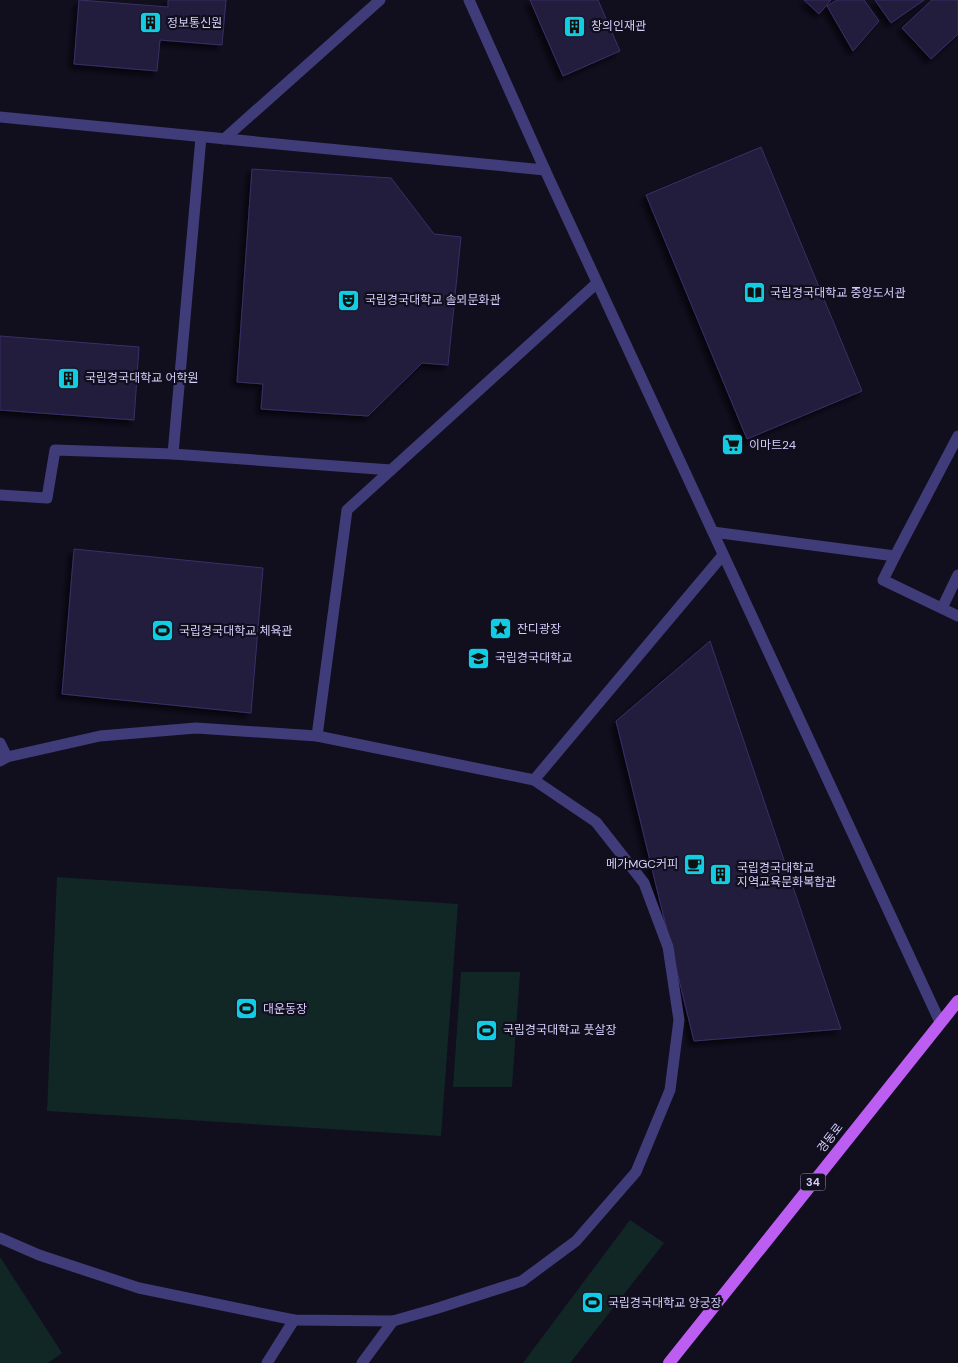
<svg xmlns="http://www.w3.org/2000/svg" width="958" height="1363" font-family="'DM Sans','Noto Sans KR',sans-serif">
<defs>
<filter id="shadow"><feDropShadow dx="-4.5" dy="4.5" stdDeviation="2.5" flood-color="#0009"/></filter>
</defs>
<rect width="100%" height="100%" fill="#110e1e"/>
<g fill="#112726">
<path d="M57,877L458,904L441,1136L47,1111Z"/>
<path d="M461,972H520L512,1087H453Z"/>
<path d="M630,1220L664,1243L570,1363H523Z"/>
<path d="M0,1257L62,1353L48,1363H0Z"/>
</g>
<g fill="#221b3d" stroke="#3b2f67" filter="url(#shadow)">
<path d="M79,0L168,7V0H226L222,45L160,40L157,71L74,64Z"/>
<path d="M530,0H598L620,51L563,76Z"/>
<path d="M804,0H831L819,14Z"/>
<path d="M837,0H864L879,21L853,51L827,6Z"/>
<path d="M875,0H924L891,23Z"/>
<path d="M932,0H958V34L931,59L902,28Z"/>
<path d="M761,147L862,391L747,439L646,195Z"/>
<path d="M252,169L391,178L434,234L461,237L448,365L422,363L368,416L261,409L263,384L237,382Z"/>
<path d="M0,336L139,347L134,420L0,410Z"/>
<path d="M74,549L263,568L251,713L62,694Z"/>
<path d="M710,641L841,1029L694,1041L616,721Z"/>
</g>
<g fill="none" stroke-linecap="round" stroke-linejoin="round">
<g stroke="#3f3c79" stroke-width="11">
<path d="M469,0L545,170L940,1022"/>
<path d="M0,117L545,170"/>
<path d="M224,139L380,0"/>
<path d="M173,454L201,137"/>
<path d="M0,495L47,498L55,450L173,454L391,470"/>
<path d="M713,532L895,556L883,580L958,616"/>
<path d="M895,556L958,436"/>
<path d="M942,608L958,575"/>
<path d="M317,736L347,510L597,283"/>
<path d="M0,743L7,757"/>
<path d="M0,761L7,757L100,736L196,728L317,736L534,780L596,822L644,883L668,947L679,1020L670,1090L636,1172L576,1241L522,1281L435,1309L393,1321L294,1320L139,1288L39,1255L0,1238"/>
<path d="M534,780L723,555"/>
<path d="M267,1363L294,1320"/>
<path d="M362,1363L393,1321"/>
</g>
<path stroke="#bc5ef2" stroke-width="12" d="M669,1363L958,1001"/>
</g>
<defs>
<symbol id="building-square" viewBox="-11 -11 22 22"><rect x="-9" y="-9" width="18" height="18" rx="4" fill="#12cce3" stroke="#110e1e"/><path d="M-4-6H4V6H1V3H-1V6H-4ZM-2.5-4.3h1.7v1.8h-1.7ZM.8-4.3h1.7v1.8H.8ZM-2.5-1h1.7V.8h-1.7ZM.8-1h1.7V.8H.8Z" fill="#111"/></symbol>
<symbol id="library-square" viewBox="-11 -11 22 22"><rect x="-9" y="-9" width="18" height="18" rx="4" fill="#12cce3" stroke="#110e1e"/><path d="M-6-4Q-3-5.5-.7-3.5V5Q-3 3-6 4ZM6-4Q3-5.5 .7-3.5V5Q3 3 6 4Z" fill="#111"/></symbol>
<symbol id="theatre-square" viewBox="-11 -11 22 22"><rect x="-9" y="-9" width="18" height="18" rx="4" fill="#12cce3" stroke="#110e1e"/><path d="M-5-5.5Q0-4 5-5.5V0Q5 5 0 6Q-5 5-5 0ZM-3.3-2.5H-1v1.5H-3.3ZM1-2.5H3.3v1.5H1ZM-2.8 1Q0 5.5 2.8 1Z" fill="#111"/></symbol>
<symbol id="supermarket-square" viewBox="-11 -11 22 22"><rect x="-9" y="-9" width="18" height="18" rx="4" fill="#12cce3" stroke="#110e1e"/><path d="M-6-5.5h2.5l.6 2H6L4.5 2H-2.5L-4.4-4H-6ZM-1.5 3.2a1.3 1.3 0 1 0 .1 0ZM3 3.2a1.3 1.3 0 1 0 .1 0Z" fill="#111"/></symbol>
<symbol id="sight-square" viewBox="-11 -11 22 22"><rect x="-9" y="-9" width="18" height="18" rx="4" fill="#12cce3" stroke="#110e1e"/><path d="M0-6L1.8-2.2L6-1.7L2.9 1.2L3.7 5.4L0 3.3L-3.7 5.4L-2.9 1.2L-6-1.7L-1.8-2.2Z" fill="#111"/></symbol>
<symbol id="stadium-square" viewBox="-11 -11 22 22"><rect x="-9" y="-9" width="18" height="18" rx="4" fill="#12cce3" stroke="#110e1e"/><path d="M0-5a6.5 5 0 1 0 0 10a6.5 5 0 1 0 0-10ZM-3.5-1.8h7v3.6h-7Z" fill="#111"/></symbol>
<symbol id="university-square" viewBox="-11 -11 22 22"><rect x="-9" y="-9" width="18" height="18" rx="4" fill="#12cce3" stroke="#110e1e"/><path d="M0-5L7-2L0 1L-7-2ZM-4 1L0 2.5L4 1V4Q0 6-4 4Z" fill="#111"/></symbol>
<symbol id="cafe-square" viewBox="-11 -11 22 22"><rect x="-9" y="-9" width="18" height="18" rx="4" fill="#12cce3" stroke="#110e1e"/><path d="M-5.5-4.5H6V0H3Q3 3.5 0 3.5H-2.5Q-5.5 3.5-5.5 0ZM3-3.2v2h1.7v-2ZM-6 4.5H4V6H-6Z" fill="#111"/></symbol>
</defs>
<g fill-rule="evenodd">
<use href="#building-square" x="138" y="10" width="25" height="25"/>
<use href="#building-square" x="562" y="14" width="25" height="25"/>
<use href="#library-square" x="742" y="280" width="25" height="25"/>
<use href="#theatre-square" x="336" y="288" width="25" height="25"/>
<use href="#building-square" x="56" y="366" width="25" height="25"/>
<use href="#supermarket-square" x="720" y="432" width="25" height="25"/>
<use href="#sight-square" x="488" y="616" width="25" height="25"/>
<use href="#stadium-square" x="150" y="618" width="25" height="25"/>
<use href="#university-square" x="466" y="646" width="25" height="25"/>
<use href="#cafe-square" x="682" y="852" width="25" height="25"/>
<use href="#building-square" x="708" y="862" width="25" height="25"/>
<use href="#stadium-square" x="234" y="996" width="25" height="25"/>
<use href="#stadium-square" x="474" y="1018" width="25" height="25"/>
<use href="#stadium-square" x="580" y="1290" width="25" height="25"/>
</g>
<g text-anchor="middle" stroke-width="4.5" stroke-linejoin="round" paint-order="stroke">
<rect fill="#110e1e" stroke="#9a94b9" stroke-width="1" x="800.5" y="1173.5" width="25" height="17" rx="4"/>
<g font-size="11" font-weight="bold" fill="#d4cefb">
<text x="813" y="1186">34</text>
</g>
<g font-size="12" fill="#d4cefb" stroke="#110e1e" text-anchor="start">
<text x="167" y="27">정보통신원</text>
<text x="591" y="30">창의인재관</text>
<text x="770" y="297">국립경국대학교 중앙도서관</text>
<text x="365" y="304">국립경국대학교 솔뫼문화관</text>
<text x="85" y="382">국립경국대학교 어학원</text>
<text x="749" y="449">이마트24</text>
<text x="517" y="633">잔디광장</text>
<text x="179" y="635">국립경국대학교 체육관</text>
<text x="495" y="662">국립경국대학교</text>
<text x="678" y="868" text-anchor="end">메가MGC커피</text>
<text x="737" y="872">국립경국대학교<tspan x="737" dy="14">지역교육문화복합관</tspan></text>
<text x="263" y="1013">대운동장</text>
<text x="503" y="1034">국립경국대학교 풋살장</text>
<text x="608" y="1307">국립경국대학교 양궁장</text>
</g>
<g font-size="12" fill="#d4cefb" stroke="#110e1e">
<text transform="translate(830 1138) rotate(-52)" y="4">경동로</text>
</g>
</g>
</svg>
